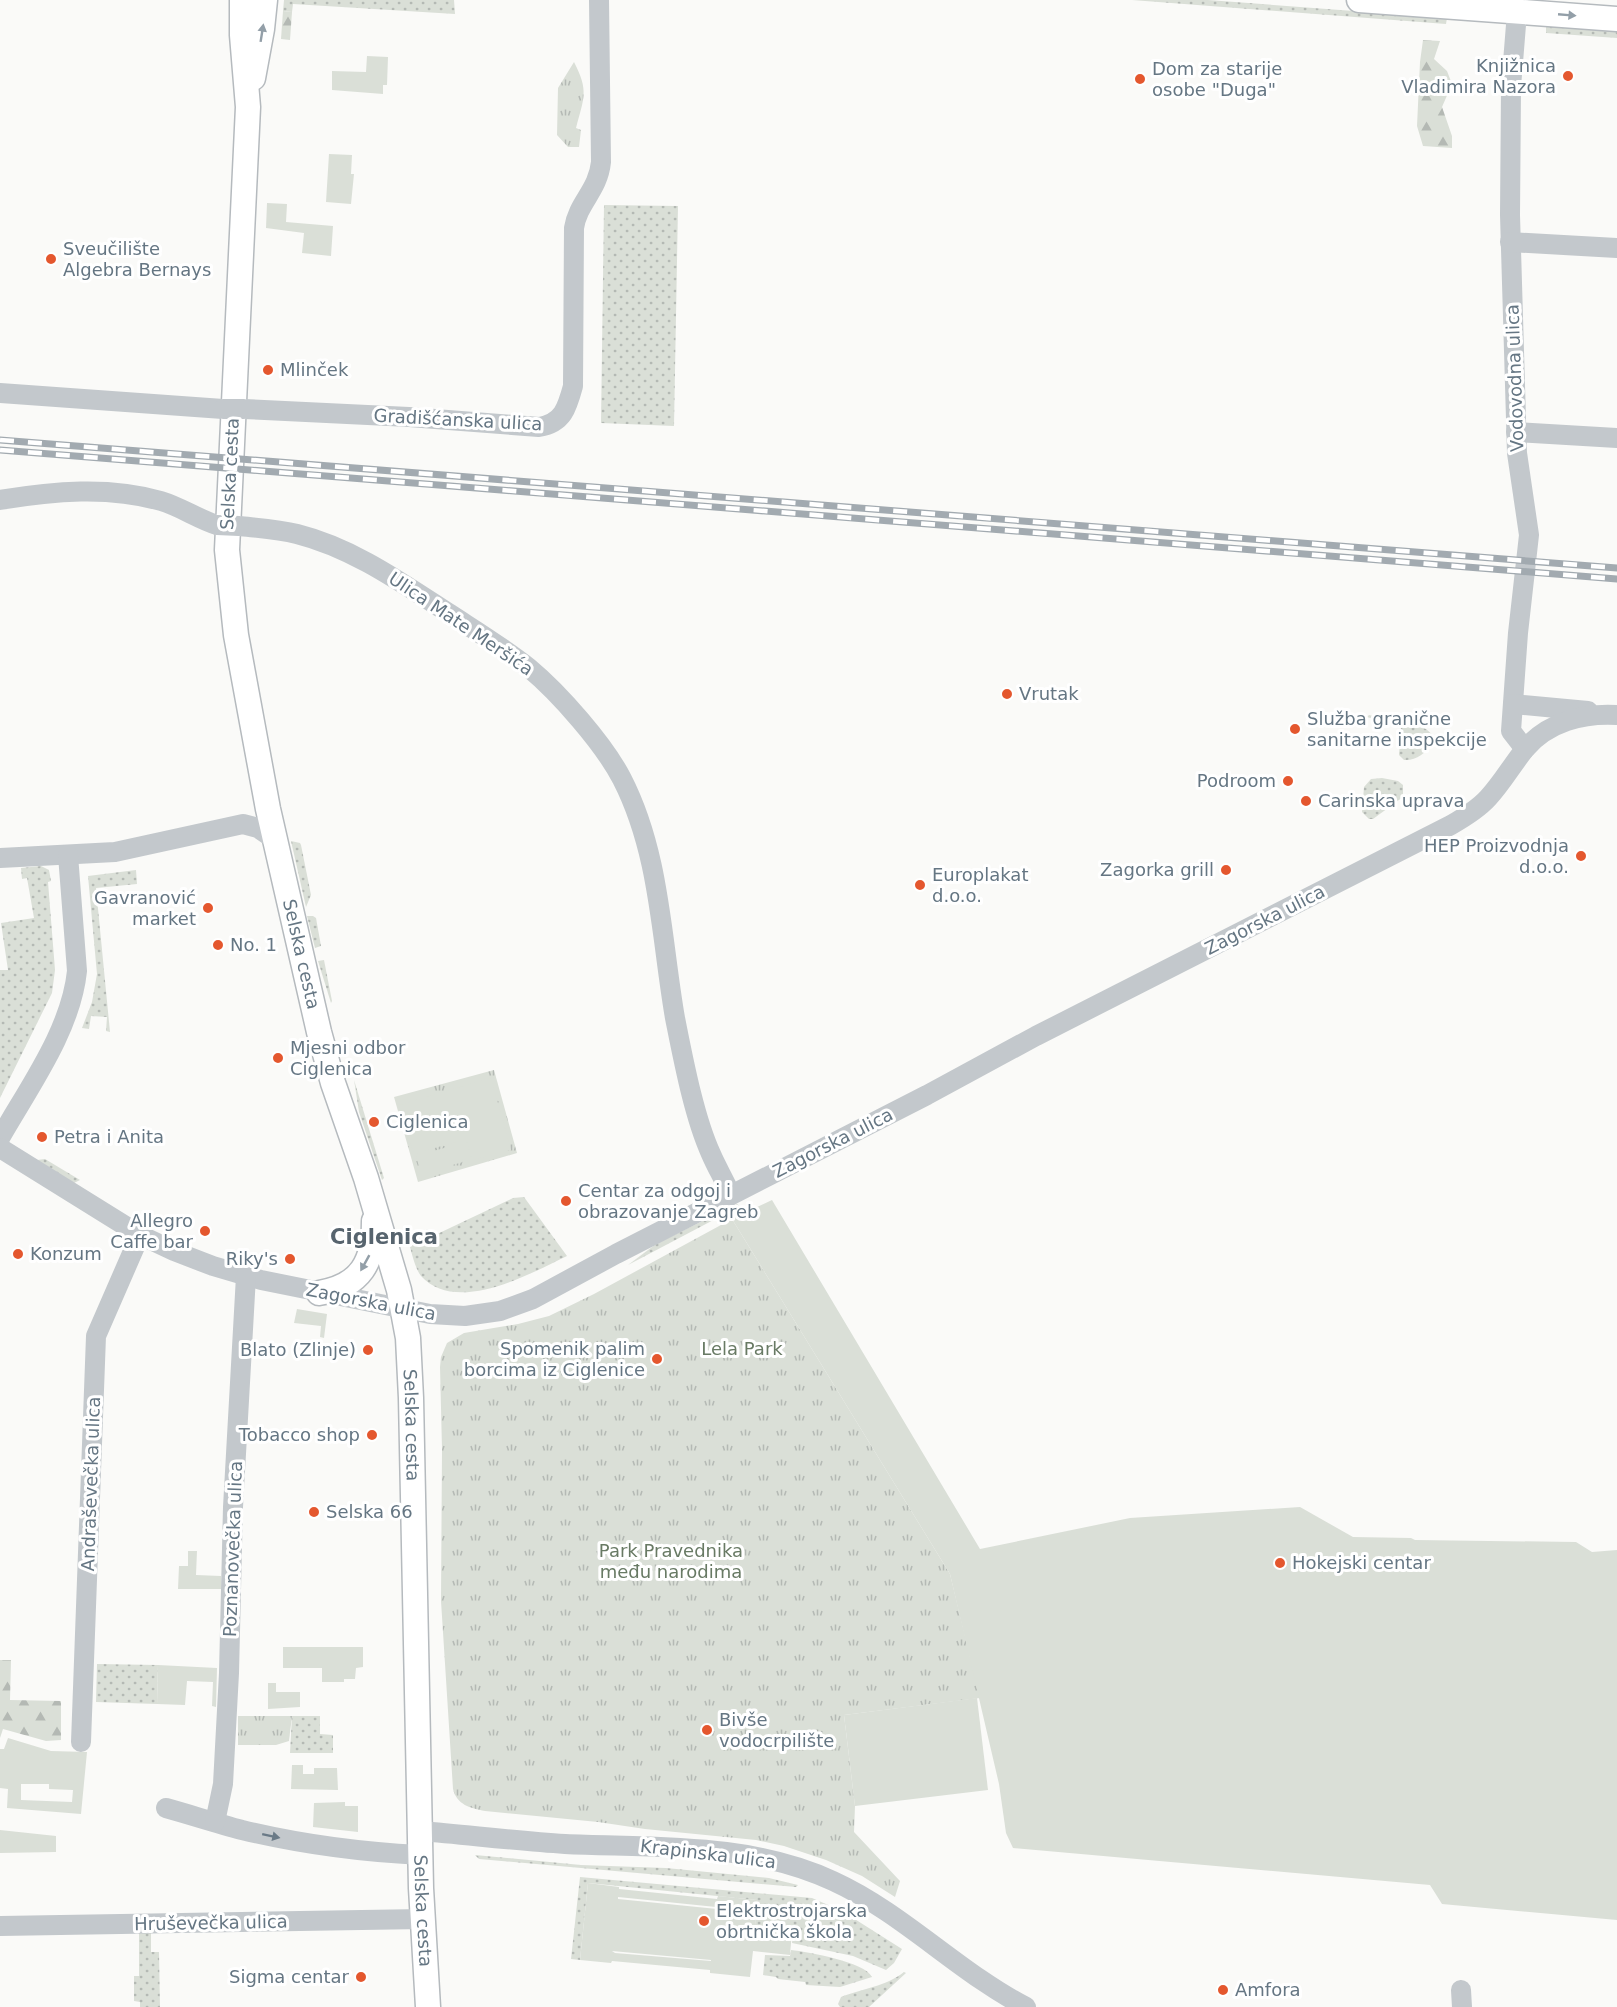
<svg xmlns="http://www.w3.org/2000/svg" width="1617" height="2007" font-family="'DejaVu Sans',sans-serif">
<defs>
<pattern id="grass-dots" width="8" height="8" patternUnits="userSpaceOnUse" patternTransform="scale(1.5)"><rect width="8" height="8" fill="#dadfd7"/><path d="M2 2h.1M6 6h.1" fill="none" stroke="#b4b9b4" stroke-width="1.8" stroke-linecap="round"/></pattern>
<pattern id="forest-firs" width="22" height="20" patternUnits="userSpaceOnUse" patternTransform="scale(1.5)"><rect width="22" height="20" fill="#dadfd7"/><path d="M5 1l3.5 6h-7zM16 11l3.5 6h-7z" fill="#b4b9b4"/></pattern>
<pattern id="park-tufts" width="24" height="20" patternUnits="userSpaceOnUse" patternTransform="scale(1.5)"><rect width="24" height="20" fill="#dadfd7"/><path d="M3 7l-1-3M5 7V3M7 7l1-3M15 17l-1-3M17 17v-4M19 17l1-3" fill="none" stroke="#b4b9b4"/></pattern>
</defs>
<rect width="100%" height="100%" fill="#fafaf8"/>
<g fill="url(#grass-dots)">
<path d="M284,0H454L455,14L293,4L292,12L283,11Z"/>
<path d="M1132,0H1208L1447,18L1446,24Z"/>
<path d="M1546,25L1617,31V38L1546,33Z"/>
<path d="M604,205L678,206L674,426L601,423Z"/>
<path d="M1369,715L1426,729L1434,736L1433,744C1425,753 1416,761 1404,760L1399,755L1401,727L1367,717Z"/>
<path d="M1382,778L1398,781L1403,785V797L1373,819H1369L1362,812L1364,787L1371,779Z"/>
<path d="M291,841L300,843L301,845L311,895L306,907Z"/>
<path d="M41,866L49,870L51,881L48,882L55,970L52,993L0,1098V970H8L1,923L34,918L27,878L22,879L21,868Z"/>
<path d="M136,870L137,884L96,888L110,1032L106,1031L107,1017L91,1016L89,1029L82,1028L92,1002L97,974L88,876Z"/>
<path d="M307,916H313L316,918L321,946L315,948Z"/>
<path d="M324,960L332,1001L331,1003L318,961Z"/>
<path d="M354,1080L384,1178L382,1180L359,1112Z"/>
<path d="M45,1159L80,1180L74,1183L37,1160Z"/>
<path d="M524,1197L567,1256C530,1274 456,1315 421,1276C414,1267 411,1248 407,1237L428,1229L433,1236L513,1198Z"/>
<path d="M737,1204L740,1206L628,1265L656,1244Z"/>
<path d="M97,1664L158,1665L157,1704L96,1702Z"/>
<path d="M292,1716H320V1734L333,1735V1753H290Z"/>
<path d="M475,1855L581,1865L666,1868L769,1878L798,1885L796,1887L479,1859Z"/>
<path d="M580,1877L812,1898L842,1911L902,1949L894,1963L886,1970L853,1956L792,1943L793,1933L790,1929L755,1926L757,1900L588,1883L580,1960L571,1959Z"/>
<path d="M139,1932H151V1952H159L160,2007H140V2002L134,2001V1976H139Z"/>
<path d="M791,1950C809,1952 865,1962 872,1977L840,1987L806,1985L805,1982L778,1979L776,1977L763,1975L765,1955L790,1956Z"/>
<path d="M904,1972L906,1973L869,2007H840L838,2004L841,1997C861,1989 887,1986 904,1972Z"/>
</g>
<g fill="url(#forest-firs)">
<path d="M283,11L292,12L290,40L281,39Z"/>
<path d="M1423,40L1440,41L1434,59L1447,71L1452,84L1442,107L1452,136V148L1423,146L1417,126L1420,62Z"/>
<path d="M0,1660H11L10,1700L61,1701V1740L46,1741L3,1729L0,1738Z"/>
</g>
<g fill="url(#park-tufts)">
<path d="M574,62C589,91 584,98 576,128L581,130L579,147H568L557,135L558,88Z"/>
<path d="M494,1070L517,1153L418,1182L394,1097Z"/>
<path d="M732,1219L950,1574L980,1698L844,1715L855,1806L854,1832L900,1881L895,1897L862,1876L826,1860L784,1846L756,1840L645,1829L598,1822L485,1811C470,1808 457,1805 453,1789L441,1601L442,1449L440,1367L441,1357L447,1343L464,1333L518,1324L549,1316L594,1294Z"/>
<path d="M238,1716H292L289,1741L276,1745H238Z"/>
</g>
<g fill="#dadfd7" fill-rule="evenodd">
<path d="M367,56L388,57L387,85H383V94L332,90V71L366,72Z"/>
<path d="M329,154L352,155L351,174H354L351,204L326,202Z"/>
<path d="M267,203L287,204L286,222L333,226L331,256L302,253L304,233L266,228Z"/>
<path d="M491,1078L511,1150L472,1160L466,1139L414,1154L399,1105Z"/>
<path d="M458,1144L463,1162L421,1174L416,1156Z"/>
<path d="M772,1200L980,1549L1130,1518L1300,1507L1353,1537L1411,1538L1415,1540L1576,1542L1592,1552L1617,1550V1920L1442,1904L1430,1885L1013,1848L1006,1833L999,1784L950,1574L732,1219Z"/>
<path d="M297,1309L327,1314L324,1338L320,1337L321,1326L294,1323Z"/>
<path d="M188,1551H197L196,1575L221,1576V1589H178L179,1566H188Z"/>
<path d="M283,1647H363V1667L356,1668L355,1679H344V1682H322V1668H283Z"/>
<path d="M158,1665L217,1668L216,1707L212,1706L213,1682L187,1681L185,1705L157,1704Z"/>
<path d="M268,1683H276V1692H300V1707L268,1709Z"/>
<path d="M977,1698L988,1790L855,1806L844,1715Z"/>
<path d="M8,1738L51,1751L87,1752L81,1814L7,1808L8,1789L0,1788V1749H4ZM21,1784H49V1789L73,1790L72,1802L21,1800Z"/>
<path d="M292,1765H303V1774H314V1768H337L338,1790L291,1789Z"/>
<path d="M345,1802V1806H358V1832L313,1827L314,1803Z"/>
<path d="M0,1830L56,1836V1852L0,1853Z"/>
<path d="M588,1883L619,1887V1889L717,1899L718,1896L757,1900L755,1928L792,1931L790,1955L753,1951L750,1977L710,1973V1970L612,1961L611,1963L580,1960ZM618,1897L716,1907L717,1909L618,1899ZM612,1951L711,1960V1961L615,1953Z"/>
</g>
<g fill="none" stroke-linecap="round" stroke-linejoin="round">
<defs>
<g id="major">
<path id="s1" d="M242,0V35L248,107L227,550L236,635L268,809L319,1032L333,1083L366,1178L399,1290L408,1338L411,1398L421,1888L428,2007"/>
<path d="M1359,0L1617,19"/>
<path d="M253,78L262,29L265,0"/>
<path d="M319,1293C361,1286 374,1262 374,1221"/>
</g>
</defs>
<use href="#major" stroke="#b5babe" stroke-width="27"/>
<g stroke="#c3c8cc" stroke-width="20">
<path d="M1518,0L1511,87L1510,215L1517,453L1529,535L1518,633L1511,731L1525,749"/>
<path d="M1510,242L1617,248"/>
<path d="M0,393L223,409"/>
<path d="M244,409L409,417L539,427C563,423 567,408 573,386L574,228C578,202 598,191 601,162L599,0"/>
<path d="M1516,432L1617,438"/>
<path d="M0,500C53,491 109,486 161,501C181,507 198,519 217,525"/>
<path d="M239,526C258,528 278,529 297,534C353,548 402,583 450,614C476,631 504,648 529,668C559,693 604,744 622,779C660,853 661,937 675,1018C683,1058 694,1117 711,1154C717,1168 725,1181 731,1195"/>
<path d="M1513,704L1588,711"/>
<path d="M0,858L115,852L243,824L258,828L274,839"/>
<path d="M0,1138C29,1087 71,1030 77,971L68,855"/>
<path d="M0,1148L140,1235L174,1251L213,1266L261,1280L430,1314L465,1316L500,1311L533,1299L616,1254L927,1095L1036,1036L1451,825C1465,817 1478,809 1488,798C1502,783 1512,765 1525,749C1548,722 1583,713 1617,715"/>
<path d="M81,1742L96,1336L140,1235"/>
<path d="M166,1808C191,1815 216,1823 242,1830C300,1844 361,1852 420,1855"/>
<path d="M215,1822L223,1784L229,1673L233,1507L246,1276"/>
<path d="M421,1831C469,1835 517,1841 565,1844C654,1848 750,1842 833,1881C903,1913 958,1972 1026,2007"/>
<path d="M0,1926L423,1919"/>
<path d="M1461,1990L1462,2007"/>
</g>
<use href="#major" stroke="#fff" stroke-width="24"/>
<defs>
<g id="rail">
<path d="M0,440L1617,568"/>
<path d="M0,450L1617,579"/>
</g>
</defs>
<use href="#rail" stroke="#a2aab0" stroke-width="7"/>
<use href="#rail" stroke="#fff" stroke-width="4.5" stroke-dasharray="14" stroke-linecap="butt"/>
<g stroke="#c3c8cc" stroke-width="20">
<path d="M223,409H244"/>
<path d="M217,525L239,526"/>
</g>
</g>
<defs><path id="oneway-solid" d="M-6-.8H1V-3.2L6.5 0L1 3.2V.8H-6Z" transform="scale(1.5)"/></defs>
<g fill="#939fa8">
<use href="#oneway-solid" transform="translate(1567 15) rotate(5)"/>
<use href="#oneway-solid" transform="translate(262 33) rotate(-81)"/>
<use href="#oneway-solid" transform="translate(365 1263) rotate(119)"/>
</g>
<use fill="#6a7a87" href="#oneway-solid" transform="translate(271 1836) rotate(12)"/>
<g fill="#e4572e" stroke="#fff" stroke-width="2">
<circle cx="1568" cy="76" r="6"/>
<circle cx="1140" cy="79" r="6"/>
<circle cx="51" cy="259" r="6"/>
<circle cx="268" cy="370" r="6"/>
<circle cx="1007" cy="694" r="6"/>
<circle cx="1295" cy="729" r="6"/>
<circle cx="1288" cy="781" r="6"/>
<circle cx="1306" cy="801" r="6"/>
<circle cx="1581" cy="856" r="6"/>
<circle cx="1226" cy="870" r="6"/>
<circle cx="920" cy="885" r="6"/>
<circle cx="208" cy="908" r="6"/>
<circle cx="218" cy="945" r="6"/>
<circle cx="278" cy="1058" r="6"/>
<circle cx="374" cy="1122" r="6"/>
<circle cx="42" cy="1137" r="6"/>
<circle cx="566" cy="1201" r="6"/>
<circle cx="205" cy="1231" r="6"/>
<circle cx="18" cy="1254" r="6"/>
<circle cx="290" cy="1259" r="6"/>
<circle cx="368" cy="1350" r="6"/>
<circle cx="657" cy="1359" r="6"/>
<circle cx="372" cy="1435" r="6"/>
<circle cx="314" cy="1512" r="6"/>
<circle cx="1280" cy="1563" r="6"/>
<circle cx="707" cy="1730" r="6"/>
<circle cx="704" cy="1921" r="6"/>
<circle cx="361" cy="1977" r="6"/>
<circle cx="1223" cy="1990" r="6"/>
</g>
<g text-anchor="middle" stroke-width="6" stroke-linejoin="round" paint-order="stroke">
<g font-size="18" fill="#657683" stroke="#fff" text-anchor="start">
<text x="1556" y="72" text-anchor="end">Knjižnica<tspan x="1556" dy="21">Vladimira Nazora</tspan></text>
<text x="1152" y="75">Dom za starije<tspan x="1152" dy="21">osobe "Duga"</tspan></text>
<text x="63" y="255">Sveučilište<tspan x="63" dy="21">Algebra Bernays</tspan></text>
<text x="280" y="376">Mlinček</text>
<text x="1019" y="700">Vrutak</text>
<text x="1307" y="725">Služba granične<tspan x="1307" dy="21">sanitarne inspekcije</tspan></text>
<text x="1276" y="787" text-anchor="end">Podroom</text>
<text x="1318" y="807">Carinska uprava</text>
<text x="1569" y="852" text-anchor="end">HEP Proizvodnja<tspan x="1569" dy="21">d.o.o.</tspan></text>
<text x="1214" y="876" text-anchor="end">Zagorka grill</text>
<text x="932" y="881">Europlakat<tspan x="932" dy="21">d.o.o.</tspan></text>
<text x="196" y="904" text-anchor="end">Gavranović<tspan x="196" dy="21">market</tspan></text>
<text x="230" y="951">No. 1</text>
<text x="290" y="1054">Mjesni odbor<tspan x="290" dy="21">Ciglenica</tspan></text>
<text x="386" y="1128">Ciglenica</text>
<text x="54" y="1143">Petra i Anita</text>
<text x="578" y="1197">Centar za odgoj i<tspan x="578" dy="21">obrazovanje Zagreb</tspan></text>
<text x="193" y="1227" text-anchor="end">Allegro<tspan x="193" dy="21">Caffe bar</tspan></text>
<text x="30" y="1260">Konzum</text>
<text x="278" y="1265" text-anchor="end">Riky's</text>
<text x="645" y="1355" text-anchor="end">Spomenik palim<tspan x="645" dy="21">borcima iz Ciglenice</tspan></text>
<text x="356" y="1356" text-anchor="end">Blato (Zlinje)</text>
<text x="360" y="1441" text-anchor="end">Tobacco shop</text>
<text x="326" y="1518">Selska 66</text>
<text x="1292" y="1569">Hokejski centar</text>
<text x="719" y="1726">Bivše<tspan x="719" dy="21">vodocrpilište</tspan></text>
<text x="716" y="1917">Elektrostrojarska<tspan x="716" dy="21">obrtnička škola</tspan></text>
<text x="349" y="1983" text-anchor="end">Sigma centar</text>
<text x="1235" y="1996">Amfora</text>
</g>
<g font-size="18" fill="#657683" stroke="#fff">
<text transform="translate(1515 378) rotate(-92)" y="6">Vodovodna ulica</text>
<text transform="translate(458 420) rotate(3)" y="6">Gradišćanska ulica</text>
<text transform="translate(230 474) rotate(-87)" y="6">Selska cesta</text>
<text transform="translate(461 624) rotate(34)" y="6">Ulica Mate Meršića</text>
<text transform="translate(1265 920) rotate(-27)" y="6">Zagorska ulica</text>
<text dy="6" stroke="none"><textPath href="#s1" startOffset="962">Selska cesta</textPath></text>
<text transform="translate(833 1143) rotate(-27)" y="6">Zagorska ulica</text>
<text transform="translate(371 1302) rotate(11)" y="6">Zagorska ulica</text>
<text dy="6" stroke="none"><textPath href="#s1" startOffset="1448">Selska cesta</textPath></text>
<text transform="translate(91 1484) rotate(-88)" y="6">Andraševečka ulica</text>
<text transform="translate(233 1549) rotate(-88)" y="6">Poznanovečka ulica</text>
<text transform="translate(708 1854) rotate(7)" y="6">Krapinska ulica</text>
<text dy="6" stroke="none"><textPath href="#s1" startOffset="1934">Selska cesta</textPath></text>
<text transform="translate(211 1923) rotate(-1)" y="6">Hruševečka ulica</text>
</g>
<g font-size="18" fill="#687a64" stroke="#fff">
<text x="742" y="1355">Lela Park</text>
<text x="671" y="1557">Park Pravednika<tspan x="671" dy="21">među narodima</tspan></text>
</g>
<g font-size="21" font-weight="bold" fill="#57646e" stroke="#fff">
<text x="384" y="1244">Ciglenica</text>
</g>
</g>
</svg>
